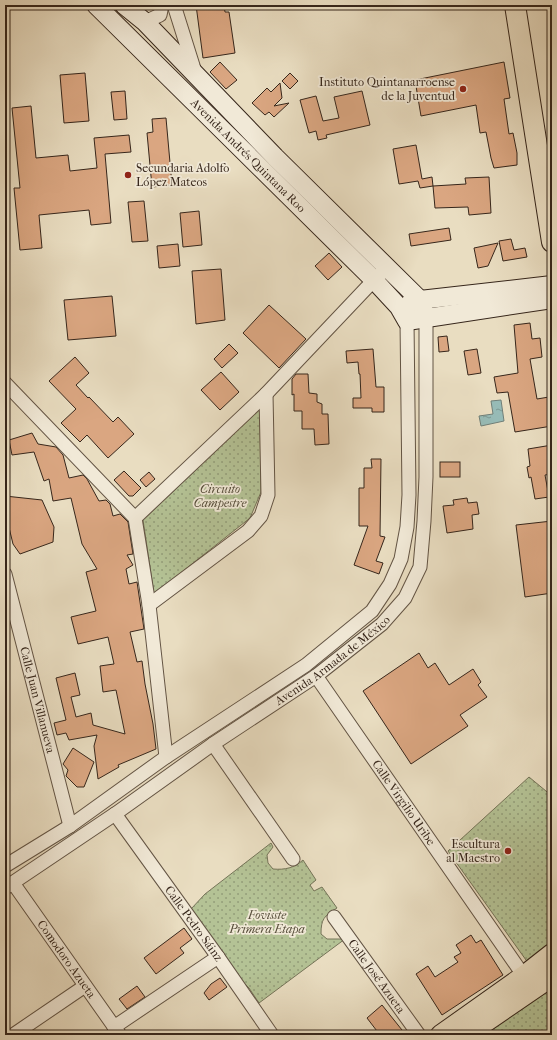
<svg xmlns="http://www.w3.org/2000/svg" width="557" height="1040" font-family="'IM FELL French Canon',serif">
<defs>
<pattern id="green-dots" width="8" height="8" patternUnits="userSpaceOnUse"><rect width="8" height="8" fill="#b4c295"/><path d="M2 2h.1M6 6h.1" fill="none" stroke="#939d79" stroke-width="1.8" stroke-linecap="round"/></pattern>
<pattern id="water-ripples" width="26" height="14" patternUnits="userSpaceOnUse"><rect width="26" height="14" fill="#97bbb6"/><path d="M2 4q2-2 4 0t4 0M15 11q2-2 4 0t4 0" fill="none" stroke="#7c9893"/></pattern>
</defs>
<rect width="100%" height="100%" fill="#e9ddc1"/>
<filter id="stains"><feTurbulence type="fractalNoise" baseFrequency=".005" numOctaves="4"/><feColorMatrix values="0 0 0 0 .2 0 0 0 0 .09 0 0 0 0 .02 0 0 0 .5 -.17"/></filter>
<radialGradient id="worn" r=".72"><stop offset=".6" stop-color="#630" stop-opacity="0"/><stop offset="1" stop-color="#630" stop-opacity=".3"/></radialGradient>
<g fill="url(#green-dots)" stroke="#757458">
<path d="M260,409L261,492L250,518L154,594L143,520Z"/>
<path d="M529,777L552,796V1035H436L531,967L448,851Z"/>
<path d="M271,843L273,847L267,855L268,863L273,869C285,870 294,868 303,860L316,880L310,885L314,891L322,887L337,908C324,916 321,919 321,934L327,939H345L259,1003L249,988L239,978L191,909L205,894Z"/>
</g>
<path fill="url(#water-ripples)" stroke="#707f78" d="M501,400L504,421L481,426L479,416L493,414L491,401Z"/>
<g fill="#daa681" stroke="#36261b">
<path d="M196,5H224L225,12H229L235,53L203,58Z"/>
<path d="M220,62L237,80L226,89L210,72Z"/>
<path d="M504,62L510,98L504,99L509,134L513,133L517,153V165L494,168L491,158L486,132L480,133L476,105L421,116L415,80Z"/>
<path d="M85,73L89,121L64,123L60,75Z"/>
<path d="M290,73L298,81L290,89L282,81Z"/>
<path d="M280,83L282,98L274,106L289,103L274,117L269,112L265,115L252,103L267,88L271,92Z"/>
<path d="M125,91L127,119L114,120L111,92Z"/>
<path d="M362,91L370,125L326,135L327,138L318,140L316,131L309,133L300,100L316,96L323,121L339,118L334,97Z"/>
<path d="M31,106L36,158L68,155L70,171L97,168L94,138L129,135L131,152L105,154L111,223L91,225L89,210L39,215L42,248L20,250L14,188H20L12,108Z"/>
<path d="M166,118L172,185L152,187L147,133L153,132L152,119Z"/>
<path d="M416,145L422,179L432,177L433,186L420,188L418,181L399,184L393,149Z"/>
<path d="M489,177L491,213L469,215L468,207L435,208L433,186L466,184L465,178Z"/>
<path d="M144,201L148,241L132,242L128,202Z"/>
<path d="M199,211L202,245L183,247L180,213Z"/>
<path d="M449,228L451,240L411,246L409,234Z"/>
<path d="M511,239L514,250L525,248L527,257L503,261L499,241Z"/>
<path d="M498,243L488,266L478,268L474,248Z"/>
<path d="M178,244L180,266L159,268L157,246Z"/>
<path d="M329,253L342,267L328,280L315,266Z"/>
<path d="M221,269L225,320L196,324L192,271Z"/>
<path d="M112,296L116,336L68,340L64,300Z"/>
<path d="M269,305L306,339L279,368L243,333Z"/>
<path d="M530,323L532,339L540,338L542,357L530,359L537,399L549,397L552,414V426L515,432L508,392L497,393L494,377L518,373L514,325Z"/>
<path d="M447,336L449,351L439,352L438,337Z"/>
<path d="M229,344L238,353L222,368L214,359Z"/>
<path d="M373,349L376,387H384V412H372V408H353V398H361L360,374H359L358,362L347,363L346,351Z"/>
<path d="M477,349L481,373L468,375L464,351Z"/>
<path d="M75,357L89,373L76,385L88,398L89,397L113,422L118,417L134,434L108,458L87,435L80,442L61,423L76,409L49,381Z"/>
<path d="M221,372L239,392L220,410L201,390Z"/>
<path d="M296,374H308L309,393L317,394V402L322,404V414H328L329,444L315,445L314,429H302V411H294V394L292,395V379Z"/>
<path d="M32,433L38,444L56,447L63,455L69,478L83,475L87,479L99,501L106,500L110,504L113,516L120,514L128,522L133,554L127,555L133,565L126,569L129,584L137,582L144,629L130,632L137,662L142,661L145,684L153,724L156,749L118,765L119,767L98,779L94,746L97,735L69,740L66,733L57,735L54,723L66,720L56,678L75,673L80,695L71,697L76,717L91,713L93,725L125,734L116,690L103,692L100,666L114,664L108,637L78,644L71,617L96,611L86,572L97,569L82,544L71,498L53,501L49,479L44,481L34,452L12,455L9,440Z"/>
<path d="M552,445V474L545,475L549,497L535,499L531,477L529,478L527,467L530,466L528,449Z"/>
<path d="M371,459H381L380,536L385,537L376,561L383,563L379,574L354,565L368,526H359V488H364V468H372Z"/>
<rect x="440" y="462" width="20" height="15"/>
<path d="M124,471L141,488L133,496H129L114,480Z"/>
<path d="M149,472L155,479L146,487L140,480Z"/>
<path d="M5,496L42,500L54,527L53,542L20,554L13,544L5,511Z"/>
<path d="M467,498L468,503L477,502L479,514L472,515L473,529L447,533L443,506L454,505L453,500Z"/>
<path d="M552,521V593L525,597L516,525Z"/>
<path d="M419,653L428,668L435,663L449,685L473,669L481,682L478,685L487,697L460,715L468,726L411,764L363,691Z"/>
<path d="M73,748L94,762L84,787H77L66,776L68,770L63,764Z"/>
<path d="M184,928L192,939L180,948L184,953L156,974L144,958Z"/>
<path d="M471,935L476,943L481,940L503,975L442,1015L416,974L428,966L435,977L458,962L454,957L461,953L456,945Z"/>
<path d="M220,978L227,987L209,1000L204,993L211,984Z"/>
<path d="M137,986L145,997L127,1009L119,999Z"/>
<path d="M382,1005L406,1035H380L367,1018Z"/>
</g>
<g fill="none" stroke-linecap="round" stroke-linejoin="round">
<defs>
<g id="street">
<path d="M174,5L195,72"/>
<path d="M145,22L160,15L162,5"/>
<path d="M5,383L135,518L149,605L166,757"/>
<path d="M135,518L266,394L374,280L387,268"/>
<path id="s1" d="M5,574L70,826"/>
<path d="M149,605L248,531L261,516L268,495L266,394"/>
<path id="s2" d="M316,676L528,982"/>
<path d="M213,744L293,859"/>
<path id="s3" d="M115,814L218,957L272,1035"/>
<path d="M5,866L70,826L166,757L306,665L372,611L390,584L401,559L407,527L409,495L407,321"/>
<path id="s4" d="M13,883L120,1035"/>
<path id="s5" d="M5,888L115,814L213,744L316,676L382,624L405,598L420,567L424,521L426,477V318"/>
<path id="s6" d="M334,917L419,1035"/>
<path d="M114,1027L218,957"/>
<path d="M13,1035L85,986"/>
</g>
<g id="secondary">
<path id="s7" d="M96,5L374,280L399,307L407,321L552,299"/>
<path d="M124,5L145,22L275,157L420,300L426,318"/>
<path d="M410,303L420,300L552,285"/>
</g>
<g id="primary">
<path d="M515,5L552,242"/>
<path d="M441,1035L524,976L552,954"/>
<path d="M466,1035L552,976"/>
</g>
</defs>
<use href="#street" stroke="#635444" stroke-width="15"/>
<use href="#secondary" stroke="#36261b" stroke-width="20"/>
<use href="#primary" stroke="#36261b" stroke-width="22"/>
<use href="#street" stroke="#f1e9d7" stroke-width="13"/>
<use href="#secondary" stroke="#f1e9d7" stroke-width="18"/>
<use href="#primary" stroke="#e9ddc1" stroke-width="20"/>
</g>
<g fill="#8f2418" stroke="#f1e9d7" stroke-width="1.5">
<circle cx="463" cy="89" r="4"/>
<circle cx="128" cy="175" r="4"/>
<circle cx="508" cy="851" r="4"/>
</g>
<g text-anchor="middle" stroke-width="3.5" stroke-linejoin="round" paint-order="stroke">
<g font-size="12" fill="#36261b" stroke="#f1e9d7" text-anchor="end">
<text x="455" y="86">Instituto Quintanarroense<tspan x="455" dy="14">de la Juventud</tspan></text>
<text x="136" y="172" text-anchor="start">Secundaria Adolfo<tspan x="136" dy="14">López Mateos</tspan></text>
<text x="500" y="848">Escultura<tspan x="500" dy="14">al Maestro</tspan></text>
</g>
<g font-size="12" fill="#36261b" stroke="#f1e9d7">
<text dy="4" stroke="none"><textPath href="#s7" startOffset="214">Avenida Andrés Quintana Roo</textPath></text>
<text dy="4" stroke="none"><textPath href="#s5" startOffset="399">Avenida Armada de México</textPath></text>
<text dy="4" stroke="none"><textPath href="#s1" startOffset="130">Calle Juan Villanueva</textPath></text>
<text dy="4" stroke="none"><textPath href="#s2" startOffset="154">Calle Virgilio Uribe</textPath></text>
<text dy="4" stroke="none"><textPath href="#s3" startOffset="135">Calle Pedro Sáinz</textPath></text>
<text dy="4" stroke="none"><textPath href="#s4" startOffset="93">Comodoro Azueta</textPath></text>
<text dy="4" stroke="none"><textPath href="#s6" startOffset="73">Calle José Azueta</textPath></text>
</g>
<g font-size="12" font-style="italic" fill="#564d3a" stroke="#f1e9d7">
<text x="220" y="493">Circuito<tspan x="220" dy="14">Campestre</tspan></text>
<text x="267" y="919">Fovisste<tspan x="267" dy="14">Primera Etapa</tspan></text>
</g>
</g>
<rect width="557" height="1040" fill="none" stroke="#e9ddc1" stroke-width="20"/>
<rect x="6" y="6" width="545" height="1028" fill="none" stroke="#36261b" stroke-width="2"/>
<rect x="10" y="10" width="537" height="1020" fill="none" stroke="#36261b"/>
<rect width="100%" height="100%" filter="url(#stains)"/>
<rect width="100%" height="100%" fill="url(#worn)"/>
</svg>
